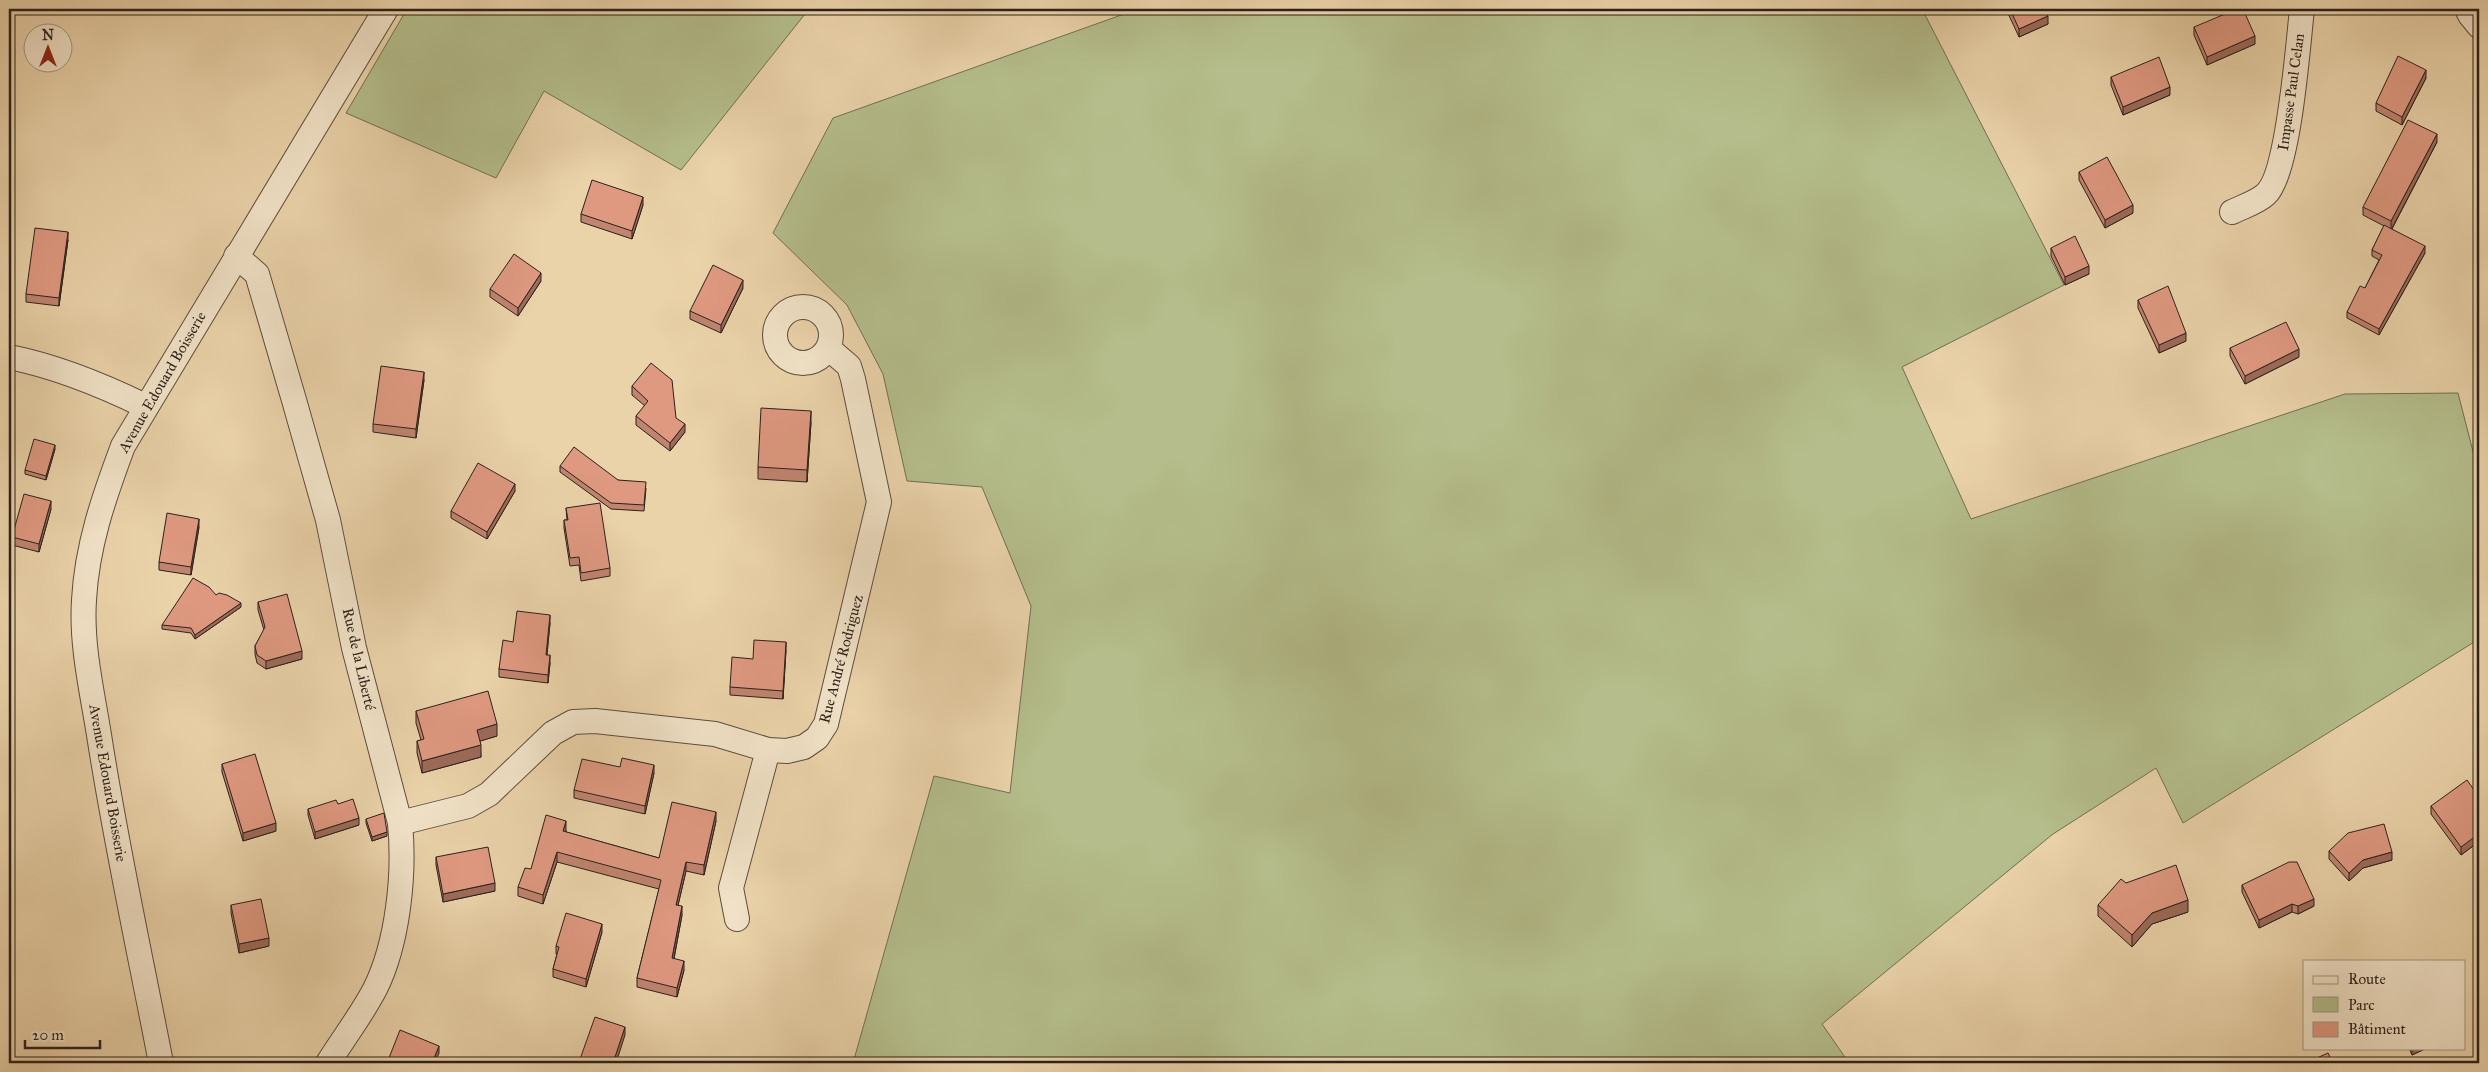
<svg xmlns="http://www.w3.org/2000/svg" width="2488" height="1072" font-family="'IM FELL Great Primer',serif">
<rect width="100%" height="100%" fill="#ead2a9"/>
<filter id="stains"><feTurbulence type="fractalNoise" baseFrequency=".004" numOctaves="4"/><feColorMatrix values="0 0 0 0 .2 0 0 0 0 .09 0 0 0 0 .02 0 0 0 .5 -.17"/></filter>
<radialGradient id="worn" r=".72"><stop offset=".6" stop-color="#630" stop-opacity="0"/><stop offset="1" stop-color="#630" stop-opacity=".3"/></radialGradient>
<g fill="#b4bd8b" stroke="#706f53">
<path d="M407,9H809L681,170L544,91L496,178L346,113Z"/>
<path d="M1138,9H1922L2064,285L1902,367L1971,519L2345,394L2458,393L2479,475V639L2183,823L2156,768L2053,834L1822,1024L1849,1063H853L934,776L1010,793L1031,606L982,487L907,481L883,374L847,305L773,233L833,118Z"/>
</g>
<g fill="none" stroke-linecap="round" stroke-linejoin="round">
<defs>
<g id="minor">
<path d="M2467,9L2470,15L2479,26"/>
<path d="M2232,212C2242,207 2258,202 2266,194C2289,173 2298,44 2302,9"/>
<path d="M236,256L257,274L294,400L328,520L354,648L400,823C405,874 398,943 375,989C362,1014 343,1039 328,1063"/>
<circle cx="803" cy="335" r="28"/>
<path d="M9,357C55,366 102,385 145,406"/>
<path d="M400,823L468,806L489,794L553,733L573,722L595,721L715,734L768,750L787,751L804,747L817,738L826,724L879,502L853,379L849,366L828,348"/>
<path d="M737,919L731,888L768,750"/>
<path d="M161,1063C140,954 116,845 99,735C92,691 81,645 84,600C87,545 104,497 123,446L386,9"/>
</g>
</defs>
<use href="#minor" stroke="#5c4d3e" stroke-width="26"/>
<use href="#minor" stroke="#f1e2c7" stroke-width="24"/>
</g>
<g fill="#c0846f" stroke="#2c211b">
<path d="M2006,9H2044L2048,24L2019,37Z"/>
<path d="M2194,27L2255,44L2207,65L2194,35Z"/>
<path d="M2111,77L2170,95L2123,115L2111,85Z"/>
<path d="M2426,78L2402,125L2376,111V103Z"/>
<path d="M2437,142L2392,229L2425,253L2379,335L2347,318V312L2365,288L2379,260L2372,256V250L2384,226L2363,215V207Z"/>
<path d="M2079,172L2133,213L2105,228L2079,180Z"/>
<path d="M643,205L632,239L581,222V214Z"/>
<path d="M68,240L59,306L26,302V294Z"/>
<path d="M2051,248L2089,274L2065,285L2051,256Z"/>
<path d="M541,281L518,316L490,297V289Z"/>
<path d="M743,288L721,333L690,319V311Z"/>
<path d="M2138,300L2186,341L2159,353L2138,308Z"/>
<path d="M2230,348L2299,357L2245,384L2230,356Z"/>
<path d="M424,380L416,438L373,432V424Z"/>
<path d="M632,386L685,432L670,451L636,425V416L645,406L632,395Z"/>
<path d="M811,422L807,482L758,479V467Z"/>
<path d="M55,449L46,480L25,474V470Z"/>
<path d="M560,466L618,480L646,488L644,511L611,509L560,472Z"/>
<path d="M515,491L487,539L451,518V511Z"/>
<path d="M566,508L610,568V576L581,581L579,565L570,566L564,528V520H567Z"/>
<path d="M51,509L39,552L12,545V537Z"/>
<path d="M199,527L191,575L159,570V562Z"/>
<path d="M216,595L241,607L195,639L191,633L162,629V625Z"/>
<path d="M258,602L302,659L266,669L257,663L255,654V646L264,630L258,610Z"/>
<path d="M550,623L547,655L550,663L548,683L499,677V669L513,642Z"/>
<path d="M786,650L783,699L730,695V687L753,659Z"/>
<path d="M416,711L497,736L480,741L481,757L422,773L417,753V741L421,740L416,723Z"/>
<path d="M222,764L276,831L243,841L222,772Z"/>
<path d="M620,767L654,773L645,814L574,798V790Z"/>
<path d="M338,804L359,825L315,839L308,815V809Z"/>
<path d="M2431,806L2479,821V834L2477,836V843L2461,855L2431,814Z"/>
<path d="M366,819L387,836L372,841L366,823Z"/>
<path d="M716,821L704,875L686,871L678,905L682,915L674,959L684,970L677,997L637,987V978L659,889L557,862L543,904L518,896V887L531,869L566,830V832L659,858Z"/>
<path d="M2329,851L2392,860L2363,868L2349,881L2329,859Z"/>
<path d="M436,857L495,891L443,902L436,865Z"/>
<path d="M2126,883L2188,912L2152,924L2132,947L2098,916V905Z"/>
<path d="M2242,885L2314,906L2298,914L2292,912L2259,928L2242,892Z"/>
<path d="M231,905L269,946L239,953L231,913Z"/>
<path d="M602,932L586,987L553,977V969L557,954H556V946Z"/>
<path d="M2409,1048H2427L2412,1055Z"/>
</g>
<g fill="#9c6b5a" stroke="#2c211b">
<path d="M2048,16V24L2019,37V29Z"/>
<path d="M2255,36V44L2207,65V57Z"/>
<path d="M2426,70V78L2402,125V117Z"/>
<path d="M2170,87V95L2123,115V107Z"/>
<path d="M2437,134V142L2391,230V221Z"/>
<path d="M643,197V205L632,239V231Z"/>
<path d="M2133,205V213L2105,228V220Z"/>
<path d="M68,232V240L59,306V298Z"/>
<path d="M2425,246V253L2379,335V329Z"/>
<path d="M2089,266V274L2065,285V277Z"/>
<path d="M541,273V281L518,316V308Z"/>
<path d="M743,280V288L721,333V325Z"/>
<path d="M2186,333V341L2159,353V345Z"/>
<path d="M2299,349V357L2245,384V376Z"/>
<path d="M424,372V380L416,438V429Z"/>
<path d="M811,411V422L807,482V470Z"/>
<path d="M685,424V432L670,451V443Z"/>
<path d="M55,445V449L46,480V476Z"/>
<path d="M515,484V491L487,539V532Z"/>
<path d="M51,501V509L39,552V544Z"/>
<path d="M199,519V527L191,575V567Z"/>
<path d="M241,603V607L195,639V635Z"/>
<path d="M550,615V623L546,663V655Z"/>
<path d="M786,642V650L783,699V691Z"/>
<path d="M302,651V659L266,669V661Z"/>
<path d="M550,655V663L548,683V675Z"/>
<path d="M497,724V736L477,742V730Z"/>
<path d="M481,745V757L422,773V761Z"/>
<path d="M654,765V773L645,814V806Z"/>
<path d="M716,812V821L704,875V865Z"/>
<path d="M2479,813V821L2475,824V816Z"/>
<path d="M359,818V825L315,839V832Z"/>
<path d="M566,821V830L563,840V831Z"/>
<path d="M276,823V831L243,841V833Z"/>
<path d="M2479,826V834L2477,836V843L2461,855V847L2473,831Z"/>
<path d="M387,832V836L372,841V837Z"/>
<path d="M557,852V862L543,904V895Z"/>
<path d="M2392,852V860L2363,868L2349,881V873L2363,860Z"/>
<path d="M686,862V871L676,914V905Z"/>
<path d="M495,883V891L443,902V894Z"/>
<path d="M2314,899V906L2298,914V906Z"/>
<path d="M2188,900V912L2152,924L2132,947V935L2152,913Z"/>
<path d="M2292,904V912L2259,928V920Z"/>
<path d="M682,906V915L672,968V958Z"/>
<path d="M602,924V932L586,987V979Z"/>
<path d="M269,938V946L239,953V944Z"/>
<path d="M684,961V970L677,997V988Z"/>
<path d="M625,1027V1035L616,1063H613Z"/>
<path d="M439,1046V1053L435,1063H432Z"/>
<path d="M2412,1048H2427L2412,1055Z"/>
</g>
<g fill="#df9981" stroke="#2c211b">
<path d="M2010,9H2044L2048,16L2019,29Z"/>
<path d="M2237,9H2243L2255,36L2207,57L2194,27Z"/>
<path d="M2398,56L2426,70L2402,117L2376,103Z"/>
<path d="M2159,57L2170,87L2123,107L2111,77Z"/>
<path d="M2408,120L2437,134L2391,221L2363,207Z"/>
<path d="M2107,157L2133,205L2105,220L2079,172Z"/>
<path d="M592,180L643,197L632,231L581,214Z"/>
<path d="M2384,225L2425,246L2379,329L2347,312L2360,286L2365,288L2382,255L2372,250Z"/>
<path d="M35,228L68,232L59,298L26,294Z"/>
<path d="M2075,236L2089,266L2065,277L2051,248Z"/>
<path d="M514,254L541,273L518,308L490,289Z"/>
<path d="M713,265L743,280L721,325L690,311Z"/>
<path d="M2168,286L2186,333L2159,345L2138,300Z"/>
<path d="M2286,322L2299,349L2245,376L2230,348Z"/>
<path d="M651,363L672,380L676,418L685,424L670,443L636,416L648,401L632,386Z"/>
<path d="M381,366L424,372L416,429L373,424Z"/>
<path d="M761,408L811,411L807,470L758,467Z"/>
<path d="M34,439L55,445L46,476L25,470Z"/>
<path d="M574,447L618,480L646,482L644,505L611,503L560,466Z"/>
<path d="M478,463L515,484L487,532L451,511Z"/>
<path d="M24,494L51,501L39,544L12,537Z"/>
<path d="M600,503L610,568L581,573L579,557L570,558L564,520H568L566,508Z"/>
<path d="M167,513L199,519L191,567L159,562Z"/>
<path d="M193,578L209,587L216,595L219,593L227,595L241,603L195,635L191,628L162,625Z"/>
<path d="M287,594L302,651L266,661L257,655L255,646L265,627L258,602Z"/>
<path d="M517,611L550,615L546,655H550L548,675L499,669L503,640L513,642Z"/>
<path d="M754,640L786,642L783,691L730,687L732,657L753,659Z"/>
<path d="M488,691L497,724L477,730L481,745L422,761L417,741L424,739L416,711Z"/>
<path d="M255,754L276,823L243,833L222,764Z"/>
<path d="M622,758L654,765L645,806L574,790L582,759L620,767Z"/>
<path d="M2467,780L2479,797V813L2475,816L2479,822V826L2473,831L2477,835L2461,847L2431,806Z"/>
<path d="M353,799L359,818L315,832L308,809L336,800L338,804Z"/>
<path d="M672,802L716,812L704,865L686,862L676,905L682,906L672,958L684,961L677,988L637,978L661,880L557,852L543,895L518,887L525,868L531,869L546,815L566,821L563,831L659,858Z"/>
<path d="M384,813L387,832L372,837L366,819Z"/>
<path d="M2384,824L2392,852L2363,860L2349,873L2329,851L2348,833Z"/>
<path d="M488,847L495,883L443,894L436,857Z"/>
<path d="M2289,862H2297L2314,899L2298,906L2292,904L2259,920L2242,885Z"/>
<path d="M2176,865L2188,900L2152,913L2132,935L2098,905L2121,879L2126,883Z"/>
<path d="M261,899L269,938L239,944L231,905Z"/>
<path d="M566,913L602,924L586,979L553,969L559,947L556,946Z"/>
<path d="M595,1017L625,1027L613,1063H584L579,1062Z"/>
<path d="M400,1030L439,1046L432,1063H387Z"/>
<path d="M2328,1053L2333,1063H2306Z"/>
</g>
<g text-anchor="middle" stroke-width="4" stroke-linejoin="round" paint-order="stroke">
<g font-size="15" fill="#2c211b" stroke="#f1e2c7">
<text transform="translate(2291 92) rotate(-82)" y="5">Impasse Paul Celan</text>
<text transform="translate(162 382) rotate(-60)" y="5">Avenue Edouard Boisserie</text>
<text transform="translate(359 659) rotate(77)" y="5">Rue de la Liberté</text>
<text transform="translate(841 659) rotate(-75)" y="5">Rue André Rodriguez</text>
<text transform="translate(108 783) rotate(80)" y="5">Avenue Edouard Boisserie</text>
</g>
</g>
<rect width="2488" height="1072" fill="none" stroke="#ead2a9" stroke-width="30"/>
<rect x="10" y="10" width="2468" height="1052" fill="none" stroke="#2c211b" stroke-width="2.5"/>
<rect x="15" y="15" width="2458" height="1042" fill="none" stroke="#2c211b"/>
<rect x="2303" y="960" width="162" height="90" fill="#f1e2c7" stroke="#a29582"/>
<rect x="2313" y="976" width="25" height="8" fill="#f1e2c7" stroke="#a29582"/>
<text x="2348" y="984" font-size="15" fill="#2c211b">Route</text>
<rect x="2313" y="997" width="25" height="15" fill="#b4bd8b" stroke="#a29582"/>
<text x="2348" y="1010" font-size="15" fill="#2c211b">Parc</text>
<rect x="2313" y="1022" width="25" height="15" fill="#df9981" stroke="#a29582"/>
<text x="2348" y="1034" font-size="15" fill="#2c211b">Bâtiment</text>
<g transform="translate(48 48)"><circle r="24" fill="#f1e2c7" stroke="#a29582"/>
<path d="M0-4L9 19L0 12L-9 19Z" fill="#8f2418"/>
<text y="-8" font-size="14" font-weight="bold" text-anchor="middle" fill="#2c211b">N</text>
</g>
<path d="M25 1040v8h75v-8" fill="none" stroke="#2c211b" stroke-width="2.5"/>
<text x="32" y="1040" font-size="15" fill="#2c211b" stroke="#f1e2c7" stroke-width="4" paint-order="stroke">20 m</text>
<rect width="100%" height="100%" filter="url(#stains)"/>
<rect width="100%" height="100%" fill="url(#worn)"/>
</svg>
